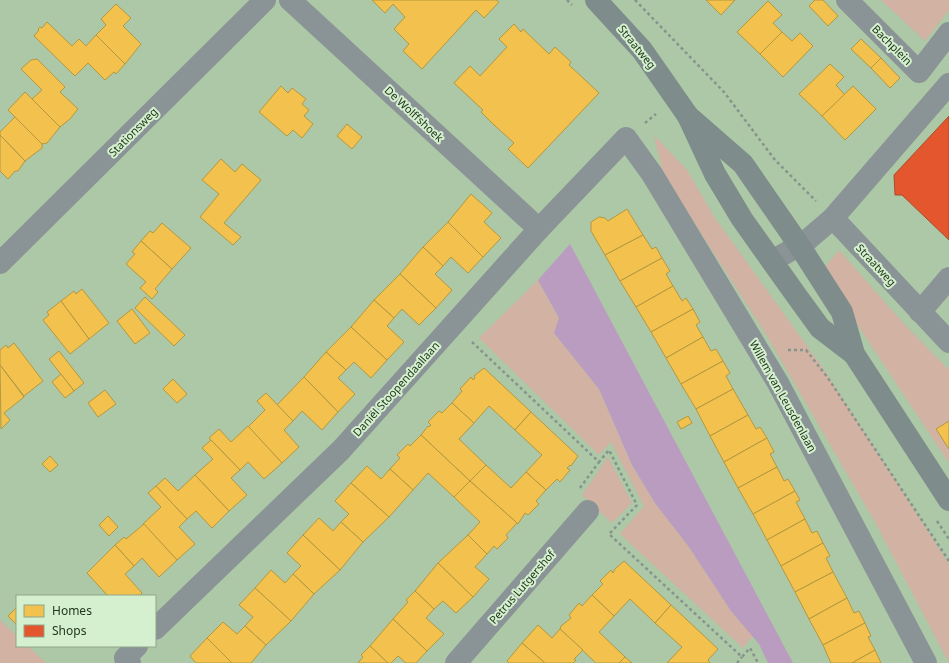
<svg xmlns="http://www.w3.org/2000/svg" width="949" height="663" font-family="'Noto Sans',sans-serif">
<rect width="100%" height="100%" fill="#acc8a6"/>
<g fill="#d1b2a3">
<path d="M881,0H949V10L925,41Z"/>
<path d="M654,135L687,170L715,218L825,371L949,564V663L875,522L767,336L663,174Z"/>
<path d="M839,250L905,325L949,370V463L845,306L823,269Z"/>
<path d="M538,280L559,319L554,333L599,389L632,466L655,503L689,547L731,611L753,636L743,648L620,534L644,506L611,442L599,455L479,338Z"/>
<path d="M608,457L632,503L612,523L582,495Z"/>
<path d="M0,620L17,636V646H28L46,663H0Z"/>
</g>
<path fill="#b99cc0" d="M570,244L793,663H768L759,644L731,611L689,547L655,503L632,465L599,389L554,333L559,318L538,280Z"/>
<g fill="#f2c14e" stroke="#b4983f">
<path d="M372,0H496L499,2L484,18L476,10L422,69L403,51L409,44L394,29L405,17L393,4L385,13Z"/>
<path d="M706,0H735L721,15Z"/>
<path d="M815,0H823L838,16L828,26L809,6Z"/>
<path d="M768,1L782,15L773,23L782,32L760,54L737,32Z"/>
<path d="M116,4L131,18L123,26L141,44L125,64L96,35L106,25L101,19Z"/>
<path d="M47,22L72,46L79,39L86,46L96,35L125,64L116,74L114,72L105,80L88,63L75,76L34,36L39,30L38,29L40,27L42,28Z"/>
<path d="M514,24L521,32L523,29L549,54L555,47L571,62L569,65L599,93L528,168L508,149L514,143L492,123L481,112L483,110L454,83L470,66L480,76L507,47L499,39Z"/>
<path d="M782,32L792,41L800,33L813,46L783,77L760,54Z"/>
<path d="M861,39L881,58L871,68L851,49Z"/>
<path d="M881,58L900,78L890,88L871,68Z"/>
<path d="M37,59L65,87L60,92L78,109L70,119L60,127L32,99L42,90L21,69L31,60Z"/>
<path d="M830,64L844,77L836,85L845,95L822,116L799,94Z"/>
<path d="M281,86L288,93L292,88L306,99L302,104L309,110L304,116L313,124L302,138L293,130L287,136L259,112Z"/>
<path d="M853,86L876,109L845,140L822,116Z"/>
<path d="M25,92L60,127L47,143L42,144L8,110Z"/>
<path d="M15,117L42,144V148L25,161L0,135V132Z"/>
<path d="M347,124L362,137L352,149L337,136Z"/>
<path d="M0,135L25,161L18,171H15L8,179L0,171Z"/>
<path d="M221,159L235,172L242,164L261,180L224,223L241,237L233,245L200,217L219,194L202,180Z"/>
<path d="M471,194L492,213L484,222L501,238L483,257L448,222Z"/>
<path d="M627,209L643,235L605,255L591,231V222L599,217L605,218L608,221Z"/>
<path d="M448,222L483,257L468,273L451,257L443,266L423,247Z"/>
<path d="M162,223L191,248L172,269L141,241L150,231L153,233Z"/>
<path d="M643,235L652,249L656,247L662,258L620,281L605,255Z"/>
<path d="M141,241L172,269L155,289L158,292L152,299L140,288L146,282L126,264L135,254L132,252Z"/>
<path d="M423,247L443,266L435,274L452,290L436,308L400,274Z"/>
<path d="M662,258L670,271L666,274L673,286L636,307L620,281Z"/>
<path d="M400,274L436,308L419,325L402,309L394,318L374,300Z"/>
<path d="M673,286L682,301L686,298L693,309L651,332L636,307Z"/>
<path d="M82,289L109,323L89,339L61,301L74,291L76,294Z"/>
<path d="M145,297L185,335L174,346L135,308Z"/>
<path d="M374,300L394,318L387,326L404,342L387,360L351,327Z"/>
<path d="M61,301L89,339L70,354L43,320L49,315L47,312Z"/>
<path d="M132,309L150,333L135,344L117,321Z"/>
<path d="M693,309L700,322L696,325L703,337L666,358L651,332Z"/>
<path d="M351,327L387,360L371,378L354,362L346,370L326,352Z"/>
<path d="M703,337L711,351L716,349L723,361L681,384L666,358Z"/>
<path d="M14,343L43,381L24,396L0,365V350L6,345L8,348Z"/>
<path d="M59,351L84,383L74,391L49,359Z"/>
<path d="M326,352L346,370L338,378L355,394L338,412L304,377Z"/>
<path d="M723,361L730,373L726,376L733,389L696,409L681,384Z"/>
<path d="M0,365L24,397L4,413L10,420L1,429Z"/>
<path d="M484,368L531,412L515,430L489,406L474,423L452,403L462,391L460,389L471,377L473,380L475,378L474,376Z"/>
<path d="M61,374L74,391L65,398L52,382Z"/>
<path d="M304,377L338,412L322,430L302,411L293,421L277,405Z"/>
<path d="M173,379L187,394L177,403L163,389Z"/>
<path d="M733,389L748,415L710,436L696,409Z"/>
<path d="M105,390L116,404L98,417L88,403Z"/>
<path d="M266,393L293,421L284,430L299,447L282,463L248,427L265,410L257,401Z"/>
<path d="M452,403L474,423L459,439L486,465L470,481L421,435L428,426L429,427L431,425L428,422L439,411L442,413Z"/>
<path d="M531,412L578,456L571,466L570,465L567,468L570,470L560,482L557,479L546,490L526,472L542,455L515,430Z"/>
<path d="M748,415L756,429L760,427L767,438L724,462L710,436Z"/>
<path d="M688,416L692,423L681,429L677,422Z"/>
<path d="M949,421V449L936,429Z"/>
<path d="M248,426L282,463L264,479L248,462L240,470L209,438L219,429L231,442Z"/>
<path d="M421,435L470,481L454,497L428,473L413,490L390,469L400,458L397,455L408,444L410,446Z"/>
<path d="M767,438L774,452L770,454L777,467L738,488L724,462Z"/>
<path d="M211,440L240,470L231,478L247,495L229,511L195,475L213,459L202,448Z"/>
<path d="M50,456L58,465L50,472L42,464Z"/>
<path d="M486,465L511,488L526,472L546,490L536,501L539,504L528,515L525,513L518,524L470,481Z"/>
<path d="M367,466L381,479L390,469L413,490L389,517L351,483Z"/>
<path d="M777,467L784,481L788,479L795,491L753,514L738,488Z"/>
<path d="M195,475L229,511L212,528L196,511L187,519L156,486L165,478L178,491Z"/>
<path d="M470,481L517,523L506,535L508,538L497,549L494,546L487,554L468,535L480,522L454,497Z"/>
<path d="M351,483L389,517L363,542L341,522L349,514L335,501Z"/>
<path d="M156,486L187,519L179,527L195,544L177,560L143,524L161,507L148,493Z"/>
<path d="M795,491L800,500L796,502L805,519L767,540L753,514Z"/>
<path d="M108,516L118,527L109,536L99,525Z"/>
<path d="M319,518L333,531L341,522L363,542L340,570L303,535Z"/>
<path d="M805,519L812,533L817,531L823,543L781,566L767,540Z"/>
<path d="M144,524L177,560L159,577L142,558L134,566L115,545L124,537L126,539Z"/>
<path d="M303,535L340,570L314,594L293,574L301,566L287,553Z"/>
<path d="M468,535L487,554L475,567L489,579L473,597L438,563Z"/>
<path d="M823,543L830,556L826,558L833,572L795,592L781,566Z"/>
<path d="M115,545L134,566L125,574L142,593L139,596H108L87,573Z"/>
<path d="M624,561L671,605L655,623L630,599L614,616L592,595L603,584L600,581L611,570L613,573L615,569Z"/>
<path d="M438,563L473,597L456,613L443,601L434,609L415,591Z"/>
<path d="M271,570L285,583L293,574L314,594L291,621L255,588Z"/>
<path d="M833,572L847,598L809,619L795,592Z"/>
<path d="M255,588L291,621L266,645L245,626L253,617L239,605Z"/>
<path d="M415,591L434,609L426,618L444,634L427,651L393,619L408,602L406,600Z"/>
<path d="M592,595L614,616L599,632L625,657L619,663H596L560,629L561,626L571,618L569,615L579,603L582,606Z"/>
<path d="M847,598L854,613L859,611L865,623L823,645L809,619Z"/>
<path d="M671,605L718,649L708,660L710,663H667L682,647L655,623Z"/>
<path d="M17,607V625L8,616Z"/>
<path d="M393,619L427,651L416,663H406L398,656L391,663H388L370,646Z"/>
<path d="M223,622L237,634L245,626L266,645L251,663H232L207,638Z"/>
<path d="M865,623L871,636L868,637L875,650L852,663H831L823,645Z"/>
<path d="M538,625L552,638L560,629L583,650L574,659L576,660L573,663H545L522,643Z"/>
<path d="M207,638L232,663H196L190,656Z"/>
<path d="M522,643L545,663H509L507,661Z"/>
<path d="M370,646L388,663H358L363,657L361,655Z"/>
<path d="M875,650L881,663H852Z"/>
<path d="M625,657L632,663H619Z"/>
</g>
<path fill="#e4572e" stroke="#aa4d29" d="M949,116V240L902,195H895L894,175Z"/>
<g fill="none" stroke-linecap="round" stroke-linejoin="round">
<g stroke="#87938d" stroke-width="2.5" stroke-dasharray="3 3" stroke-linecap="butt">
<path d="M567,0L572,5"/>
<path d="M635,0L724,92L775,160L816,201"/>
<path d="M645,123L656,114"/>
<path d="M472,342L599,462L609,450L637,505L609,534L742,657L750,648L758,663"/>
<path d="M788,350H807"/>
<path d="M806,350L828,378L949,561"/>
<path d="M580,488L599,462"/>
<path d="M937,521L949,539"/>
<path d="M737,663L742,657"/>
</g>
<g stroke="#8a9396" stroke-width="22">
<path d="M290,0L539,229"/>
<path d="M847,0L919,72L949,33"/>
<path d="M833,218L949,342"/>
<path d="M772,261L805,242L833,218L949,84"/>
<path d="M0,263L265,0"/>
<path d="M920,312L949,278"/>
<path d="M155,629L341,450L539,229L626,138L652,174L778,383L926,663"/>
<path d="M130,663L125,658L137,646"/>
<path d="M456,663L588,511"/>
</g>
<g stroke="#7f8c8c" stroke-width="22">
<path d="M596,0L642,50L688,116L715,174L742,219L796,295L820,328L854,354"/>
<path d="M688,116L743,164L799,245L842,312L854,354L949,500"/>
</g>
</g>
<g text-anchor="middle" stroke-width="4" stroke-linejoin="round" paint-order="stroke">
<g font-size="11" fill="#22371d" stroke="#d5f0cf">
<text transform="translate(892 45) rotate(45)" y="4">Bachplein</text>
<text transform="translate(637 47) rotate(51)" y="4">Straatweg</text>
<text transform="translate(414 114) rotate(43)" y="4">De Wolffshoek</text>
<text transform="translate(133 132) rotate(-45)" y="4">Stationsweg</text>
<text transform="translate(876 265) rotate(47)" y="4">Straatweg</text>
<text transform="translate(396 389) rotate(-48)" y="4">Daniël Stoopendaallaan</text>
<text transform="translate(783 396) rotate(61)" y="4">Willem van Leusdenlaan</text>
<text transform="translate(522 587) rotate(-49)" y="4">Petrus Lutgershof</text>
</g>
</g>
<rect x="16" y="595" width="140" height="52" fill="#d5f0cf" stroke="#8da688"/>
<rect x="24" y="605" width="20" height="12" fill="#f2c14e" stroke="#8da688"/>
<text x="52" y="615" font-size="12" fill="#22371d">Homes</text>
<rect x="24" y="625" width="20" height="12" fill="#e4572e" stroke="#8da688"/>
<text x="52" y="635" font-size="12" fill="#22371d">Shops</text>
</svg>
